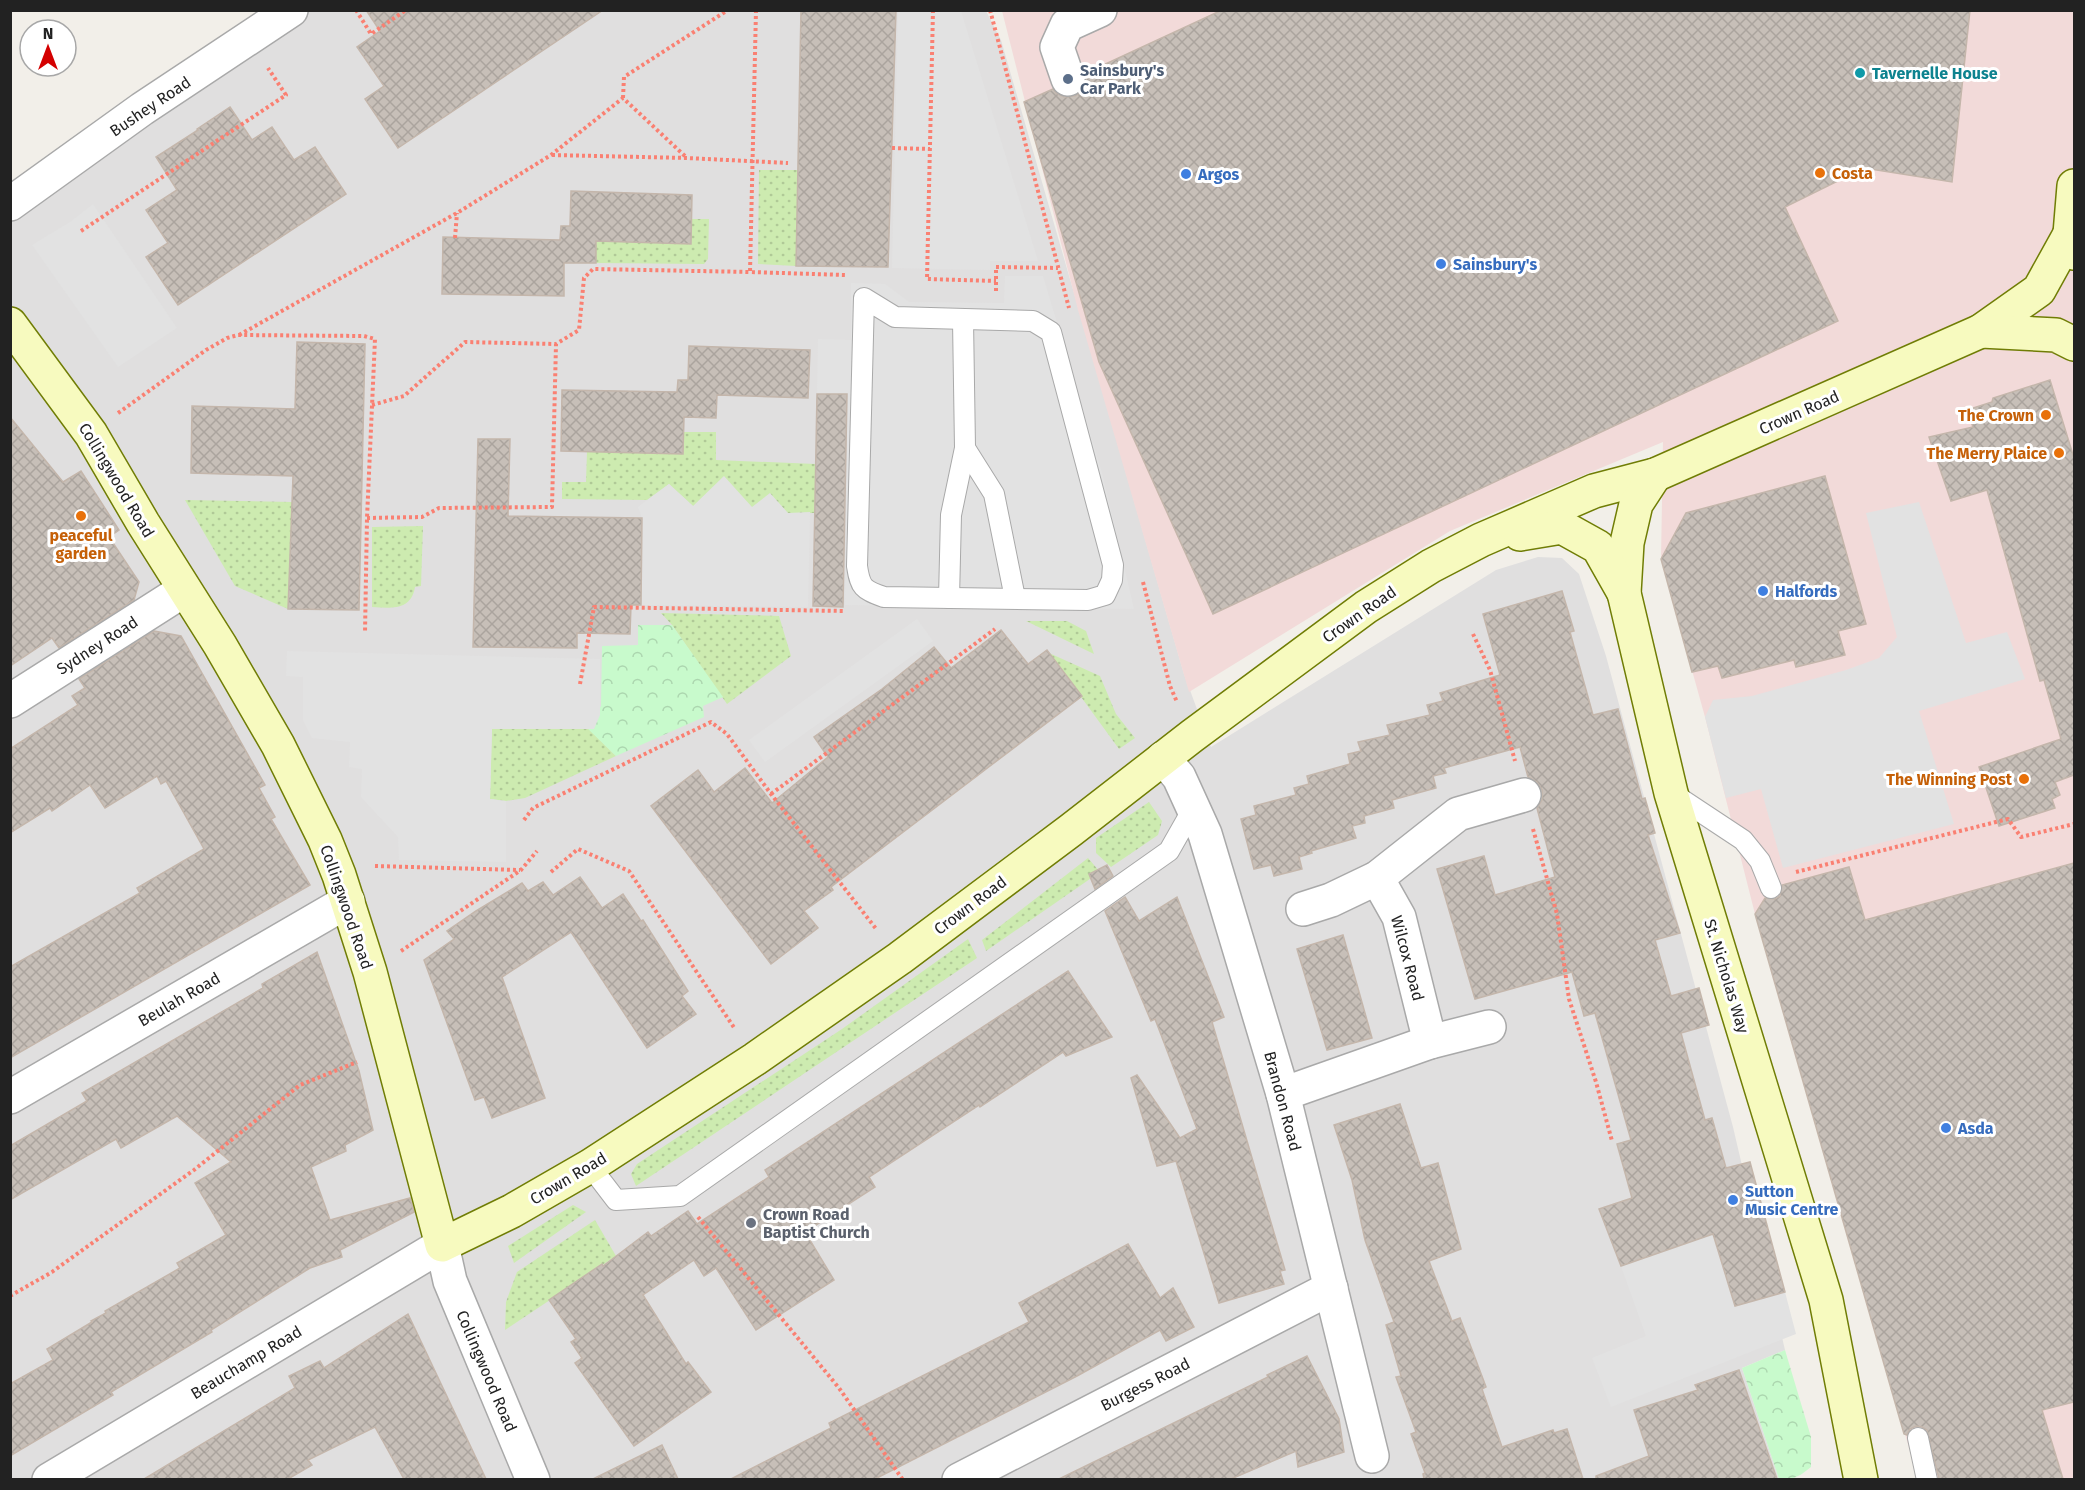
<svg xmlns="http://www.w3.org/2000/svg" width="2085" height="1490" font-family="'Fira Sans',sans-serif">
<defs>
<pattern id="grass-dots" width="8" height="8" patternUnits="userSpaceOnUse" patternTransform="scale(1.5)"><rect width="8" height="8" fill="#cdebb0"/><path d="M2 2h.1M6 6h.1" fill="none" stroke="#b0c997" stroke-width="1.8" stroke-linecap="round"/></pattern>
<pattern id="park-crowns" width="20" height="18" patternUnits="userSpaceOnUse" patternTransform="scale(1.5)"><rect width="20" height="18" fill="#c8facc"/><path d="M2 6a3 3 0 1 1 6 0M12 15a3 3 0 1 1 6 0" fill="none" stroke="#acd6af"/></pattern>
<pattern id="building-cross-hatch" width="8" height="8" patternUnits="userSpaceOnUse" patternTransform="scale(1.5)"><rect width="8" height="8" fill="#c7bfb8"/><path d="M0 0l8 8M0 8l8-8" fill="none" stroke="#aba49e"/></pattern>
</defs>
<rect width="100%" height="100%" fill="#f2efe9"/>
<path fill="#e0dfdf" d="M302,11H986L1001,40L1184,674L1211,747L1496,570L1538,557L1562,558L1579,574L1606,656L1733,1127L1785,1350L1742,1368L1779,1479H11L10,210Z"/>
<path fill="#f2dad9" d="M1002,11H2074V1479H1918L1755,914L1705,717L1661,559L1663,442L1450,531L1189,692L1078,310Z"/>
<g fill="url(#grass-dots)">
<path d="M759,170H798L796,266L758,264Z"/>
<path d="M692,219H709L708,259L704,264L596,263V241L691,243Z"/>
<path d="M684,432H716V460L816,464V513H788L752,507L693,506L669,484L647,500L562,499V482H586L587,451L683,454Z"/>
<path d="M185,500L292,502L288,609L235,586Z"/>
<path d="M423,526L421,586L415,587C411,611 391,608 372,607V527Z"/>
<path d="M661,613L779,616L791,656L727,704L672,625Z"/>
<path d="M1026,621H1067L1086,631L1094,654Z"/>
<path d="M1049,653L1100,676L1116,714L1135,738L1119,749Z"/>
<path d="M492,729H589L616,756L525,798L506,801L490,799Z"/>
<path d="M1149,802L1162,821L1158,835L1111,867L1096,853V838Z"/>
<path d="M1088,858L1100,872L986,951L982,940Z"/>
<path d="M968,939L977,958L636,1186L631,1174L637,1164L842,1029Z"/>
<path d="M573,1205L586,1212L514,1263L508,1246Z"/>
<path d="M595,1220L616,1256L505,1330L506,1302L517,1272Z"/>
</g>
<g fill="url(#park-crowns)">
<path d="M638,625H672L723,697L703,706L704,717L616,756L585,726L601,706L602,646L638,645Z"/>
<path d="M1785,1350L1811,1437V1467C1800,1476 1794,1480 1779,1479L1742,1368Z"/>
</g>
<g fill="#e2e2e2">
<path d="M898,11H961L1038,261H990V270L892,268Z"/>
<path d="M93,204L177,328L118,367L32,245L70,222Z"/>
<path d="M1005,276H1043L1102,473L1134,609L845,605L847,395L817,394L818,339L851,340V283L885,284L909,302L1004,303Z"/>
<path d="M724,476L752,507L770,493L788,513L810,512L808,607L641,605L642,518L638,507L669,484L693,506Z"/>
<path d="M1919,502L1966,643L2007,632L2025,679L1919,711L1954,824L1783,868L1761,789L1726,798L1705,717L1713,700L1752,696L1846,670L1879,658L1897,637L1866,513Z"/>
<path d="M917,619L933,641L765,762L749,740Z"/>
<path d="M287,651L600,659V715L594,729H492L490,799L506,801V862L399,860L398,837L361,797L362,769L349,767L350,742L312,738L303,720V677L286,676Z"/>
<path d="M1713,1234L1735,1306L1785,1292L1796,1334L1611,1407L1592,1358L1646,1336L1621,1266Z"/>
</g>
<g fill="url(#building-cross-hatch)" stroke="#c4b6ab" stroke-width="1.5">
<path d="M366,10H603L398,148L365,99L384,86L357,47L380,31Z"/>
<path d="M801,10H896L888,267L796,266Z"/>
<path d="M1222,10H1970L1952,182L1864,168L1785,207L1838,321L1213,614L1099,362L1024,102L1053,89L1056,93L1064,97L1075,96L1082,91L1086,83V73Z"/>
<path d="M230,107L252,140L272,127L294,160L315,147L346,194L178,305L146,257L168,243L146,210L177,190L156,157L198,130L197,129Z"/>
<path d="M571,191L692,195L691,244L596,241V263H564V296L442,294L443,237L560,240L561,226H570Z"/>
<path d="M297,342L365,344L359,610L288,609L293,476L191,473L192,406L295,409Z"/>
<path d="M689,346L810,350L808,398L717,395L716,418L684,417L683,454L561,451L562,390L677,392L678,380H688Z"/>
<path d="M2050,380L2074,458V775L2055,782L2060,795L2052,799L2055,808L1999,826L1979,767L2061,739L2044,680L2040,681L1987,490L1951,501L1929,437L1973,427L1967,410L1992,402L1993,398Z"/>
<path d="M817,394H847L843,607L813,606Z"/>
<path d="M10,417L63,482L81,471L119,530L109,537L139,582L134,600L59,648L52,638L10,666Z"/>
<path d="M478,439H510L508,516L642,518L641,605H631L630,634L577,633V648L473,647Z"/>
<path d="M1825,476L1866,624L1838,631L1845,655L1796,667L1794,660L1722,678L1718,666L1692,672L1661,559L1686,513Z"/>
<path d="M1562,591L1574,631L1570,632L1593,715L1618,709L1642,799L1645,798L1655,833L1648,835L1680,933L1655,940L1671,996L1699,988L1709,1025L1681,1033L1705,1120L1712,1118L1726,1168L1750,1162L1785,1292L1735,1306L1713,1234L1621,1266L1599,1209L1632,1198L1617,1144L1631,1140L1595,1013L1584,1016L1572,972L1475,999L1437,869L1484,856L1495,895L1555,877L1537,808L1542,800V790L1537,782L1528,777L1520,747L1444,768L1446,773L1433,776L1436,788L1392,800L1394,808L1364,816L1365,823L1352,826L1356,838L1311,851L1312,853L1299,857L1302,869L1274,876L1271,865L1254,869L1241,819L1256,815L1254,806L1296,795L1294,788L1309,784L1307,776L1350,764L1348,754L1361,751L1358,742L1390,735L1387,725L1430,715L1427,705L1443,701L1440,693L1500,675L1483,614Z"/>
<path d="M1001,630L1028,664L1047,650L1082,696L831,887L833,890L804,911L818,928L771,964L651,806L698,770L714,792L745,768L772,803L828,757L814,737L882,689L934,647L951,668Z"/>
<path d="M154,631L181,636L265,785L259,788L275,817L271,819L310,885L10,1058V967L140,893L137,888L204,849L166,781L161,784L157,776L105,808L90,785L52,811L50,808L10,833V749L78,705L72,696L85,688L79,679Z"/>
<path d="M2074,863V1402L2042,1410L2063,1479H1939L1927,1430L1922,1427L1916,1426L1910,1429L1907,1435L1904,1434L1755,914L1765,898L1775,899L1780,896L1782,885L1849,867L1865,920Z"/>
<path d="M1107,865L1113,876L1095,889L1089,874Z"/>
<path d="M580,877L602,908L623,894L641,921L643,920L688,991L682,996L696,1014L647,1048L571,932L502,977L545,1098L492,1118L484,1097L475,1100L424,960L454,939L447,931L476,911L522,883L528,891L543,882L553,895Z"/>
<path d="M1125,897L1139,921L1177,897L1224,1017L1212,1022L1285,1270L1280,1271L1284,1284L1219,1303L1176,1161L1157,1166L1131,1078L1137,1075L1180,1138L1197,1129L1155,1019L1151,1021L1105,911Z"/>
<path d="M1343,935L1372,1038L1327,1050L1297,949Z"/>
<path d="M317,952L359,1071L373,1130L345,1145L346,1151L311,1167L330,1220L410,1198L414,1212L340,1250L342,1257L310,1268L211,1330L212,1332L111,1392L113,1395L10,1456V1384L53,1360L47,1349L92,1322L91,1321L106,1313L105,1311L180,1268L177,1263L226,1235L195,1183L231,1162L177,1116L121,1148L116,1139L10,1200V1146L87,1101L82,1093L263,988L262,984Z"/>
<path d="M1068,971L1112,1037L1066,1056L1063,1052L980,1107L979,1105L869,1177L875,1187L805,1232L834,1280L756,1330L716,1268L704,1276L694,1260L643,1295L686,1364L688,1362L711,1392L634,1446L575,1363L582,1358L571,1342L576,1339L549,1300L602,1264L603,1266L648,1232L651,1236L688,1211L697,1224L769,1177L765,1170Z"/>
<path d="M1400,1104L1421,1168L1438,1163L1461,1249L1429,1261L1452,1321L1460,1318L1486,1387L1482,1389L1502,1447L1553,1430L1554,1433L1567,1429L1583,1479H1424L1423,1474L1425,1473L1411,1434L1416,1432L1396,1377L1401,1376L1386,1325L1394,1322L1365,1240L1352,1180L1334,1125Z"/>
<path d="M1128,1244L1160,1298L1173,1288L1194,1327L1166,1341L1160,1330L1077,1376L875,1479H731L831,1428L829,1423L1029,1322L1019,1303Z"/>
<path d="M408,1314L486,1479H404L375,1427L308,1460L312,1465L288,1479H144L295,1388L289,1376L320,1361L324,1368Z"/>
<path d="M1307,1356L1339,1419L1344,1452L1298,1467L1296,1451L1231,1479H1059L1268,1377L1267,1375Z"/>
<path d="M1739,1370L1777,1479H1596V1476L1649,1456L1634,1410L1698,1390L1695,1385Z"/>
<path d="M662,1445L678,1479H593Z"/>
</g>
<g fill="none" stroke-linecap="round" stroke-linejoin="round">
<defs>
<g id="lane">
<path d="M864,298L895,317L1033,321L1051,332L1113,565L1112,580L1105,595L1088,600L884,597C863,590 860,587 857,566Z"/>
<path d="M965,448L994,494L1015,598"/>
<path d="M949,598L951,515L965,448L963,320"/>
<path d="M1672,793L1743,840L1760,861L1771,888"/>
<path d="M590,1166L616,1200L680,1196L1169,851L1194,807"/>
<path d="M1918,1438L1927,1480"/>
</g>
<g id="street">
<path d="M1068,79L1057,47L1067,25L1100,10"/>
<path d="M10,204L142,109L291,10"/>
<path d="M10,701L184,590"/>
<path d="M1163,758L1179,777L1205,834L1283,1094L1372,1456"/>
<path d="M1377,878L1399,917L1430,1042"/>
<path d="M1303,909L1331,900L1377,878L1458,814L1524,795"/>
<path d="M1283,1094L1430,1042L1489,1027"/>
<path d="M10,1097L348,901"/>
<path d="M49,1480L442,1245L450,1281L533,1480"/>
<path d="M959,1480L1331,1288"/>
</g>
<g id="secondary">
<path d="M2074,186L2070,234L2074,253"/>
<path d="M10,324L91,434L143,523L220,645L278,745L325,840L339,875L370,972L442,1245L512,1211L590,1166L755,1059L900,958L1071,830L1192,736L1366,607L1431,566L1481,540L1594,491L1655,475L1981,331L2039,290L2070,234"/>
<path d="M1981,331L2056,335L2074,344"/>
<path d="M1655,475L1636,504L1627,543L1624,593L1671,793L1826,1300L1861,1480"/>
<path d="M1520,534L1562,527L1598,547L1624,593"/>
</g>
</defs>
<use href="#lane" stroke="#a9a9a9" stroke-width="22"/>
<use href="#street" stroke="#a9a9a9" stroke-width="36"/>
<use href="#secondary" stroke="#707d05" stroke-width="36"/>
<g stroke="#fa8072" stroke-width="4" stroke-dasharray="3 3" stroke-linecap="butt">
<path d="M356,10L371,34L406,10"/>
<path d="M756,10L750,272L845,275"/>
<path d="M933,10L927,279L996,281"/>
<path d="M990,10L1069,308"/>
<path d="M623,98L624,77L728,10"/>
<path d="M892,148L930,149"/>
<path d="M552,155L687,158L788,163"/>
<path d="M81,231L286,95L268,68"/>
<path d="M455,238L457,213"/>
<path d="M996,291V267L1058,268"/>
<path d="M239,335L457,213L551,155L623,98L687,158"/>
<path d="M372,405L404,396L465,342L556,344L579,330L584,278L593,269L750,272"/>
<path d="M118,413L206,350L227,338L238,335L364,336L375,339L367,518L365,633"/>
<path d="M367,518L422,517L439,508L552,507L556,344"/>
<path d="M1143,582L1170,686L1177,702"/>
<path d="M1473,634L1490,670L1515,761"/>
<path d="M580,684L594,607L845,611"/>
<path d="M771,794L995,629"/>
<path d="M524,820L533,808L711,722L727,734L771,794L877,930"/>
<path d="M1533,829L1557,914L1569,999L1596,1082L1612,1141"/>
<path d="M375,866L520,870"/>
<path d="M551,872L578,849L629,871L735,1029"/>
<path d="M1796,872L2008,819L2021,837L2074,824"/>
<path d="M401,951L521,870L537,851"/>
<path d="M698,1217L839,1388L903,1480"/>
<path d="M10,1296L52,1272L194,1170L300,1085L357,1062"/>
</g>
<use href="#lane" stroke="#fff" stroke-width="20"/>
<use href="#street" stroke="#fff" stroke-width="33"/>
<use href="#secondary" stroke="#f7fabf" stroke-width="33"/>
</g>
<circle fill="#0f9aa8" stroke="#fff" stroke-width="2" cx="1860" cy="73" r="6"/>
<circle fill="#5c6f8a" stroke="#fff" stroke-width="2" cx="1068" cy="79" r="6"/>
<g fill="#e8710a" stroke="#fff" stroke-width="2">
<circle cx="1820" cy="173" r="6"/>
<circle cx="2046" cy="415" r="6"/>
<circle cx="2059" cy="453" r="6"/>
<circle cx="81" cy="516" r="6"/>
<circle cx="2024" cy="779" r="6"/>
</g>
<g fill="#3f7fe0" stroke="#fff" stroke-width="2">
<circle cx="1186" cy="174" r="6"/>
<circle cx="1441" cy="264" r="6"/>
<circle cx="1763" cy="591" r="6"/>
<circle cx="1946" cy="1128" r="6"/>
<circle cx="1733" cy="1200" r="6"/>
</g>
<circle fill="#6b7280" stroke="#fff" stroke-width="2" cx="751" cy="1223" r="6"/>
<g text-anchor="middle" stroke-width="6" stroke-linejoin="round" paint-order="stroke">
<g font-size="16" font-weight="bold" fill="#4e5e75" stroke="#fff" text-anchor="start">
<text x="1080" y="76">Sainsbury's<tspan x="1080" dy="18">Car Park</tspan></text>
</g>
<g font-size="16" font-weight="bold" fill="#0d838f" stroke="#fff" text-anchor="start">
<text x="1872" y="79">Tavernelle House</text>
</g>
<g font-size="16" fill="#222" stroke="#fff">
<text transform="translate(150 106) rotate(-34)" y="6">Bushey Road</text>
<text transform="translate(1799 412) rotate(-24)" y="6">Crown Road</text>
<text transform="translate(117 480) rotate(59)" y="6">Collingwood Road</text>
<text transform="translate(1359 614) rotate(-35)" y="6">Crown Road</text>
<text transform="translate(97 645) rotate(-33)" y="6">Sydney Road</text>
<text transform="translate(970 905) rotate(-37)" y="6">Crown Road</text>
<text transform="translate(347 907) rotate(71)" y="6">Collingwood Road</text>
<text transform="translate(1408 958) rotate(75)" y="6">Wilcox Road</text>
<text transform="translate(1727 976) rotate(73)" y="6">St. Nicholas Way</text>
<text transform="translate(179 999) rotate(-30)" y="6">Beulah Road</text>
<text transform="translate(1283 1101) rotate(75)" y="6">Brandon Road</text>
<text transform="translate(568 1178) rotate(-31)" y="6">Crown Road</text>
<text transform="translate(246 1362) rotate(-31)" y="6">Beauchamp Road</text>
<text transform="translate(487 1371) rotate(67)" y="6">Collingwood Road</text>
<text transform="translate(1145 1384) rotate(-27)" y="6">Burgess Road</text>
</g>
<g font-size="16" font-weight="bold" fill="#c56008" stroke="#fff" text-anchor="end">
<text x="1832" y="179" text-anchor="start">Costa</text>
<text x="2034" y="421">The Crown</text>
<text x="2047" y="459">The Merry Plaice</text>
<text x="81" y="541" text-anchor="middle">peaceful<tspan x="81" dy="18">garden</tspan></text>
<text x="2012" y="785">The Winning Post</text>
</g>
<g font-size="16" font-weight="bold" fill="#366cbe" stroke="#fff" text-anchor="start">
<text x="1198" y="180">Argos</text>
<text x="1453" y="270">Sainsbury's</text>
<text x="1775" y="597">Halfords</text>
<text x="1958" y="1134">Asda</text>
<text x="1745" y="1197">Sutton<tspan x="1745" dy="18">Music Centre</tspan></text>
</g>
<g font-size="16" font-weight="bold" fill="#5b616d" stroke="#fff" text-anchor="start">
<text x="763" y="1220">Crown Road<tspan x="763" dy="18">Baptist Church</tspan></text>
</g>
</g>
<rect width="2085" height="1490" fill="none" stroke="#222222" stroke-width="24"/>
<g transform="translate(48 48)"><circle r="28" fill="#ffffff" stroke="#a7a7a7" stroke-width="1.5"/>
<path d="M0-4.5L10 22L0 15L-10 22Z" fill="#d40000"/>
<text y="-9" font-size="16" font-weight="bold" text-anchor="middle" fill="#222222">N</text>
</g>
</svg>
